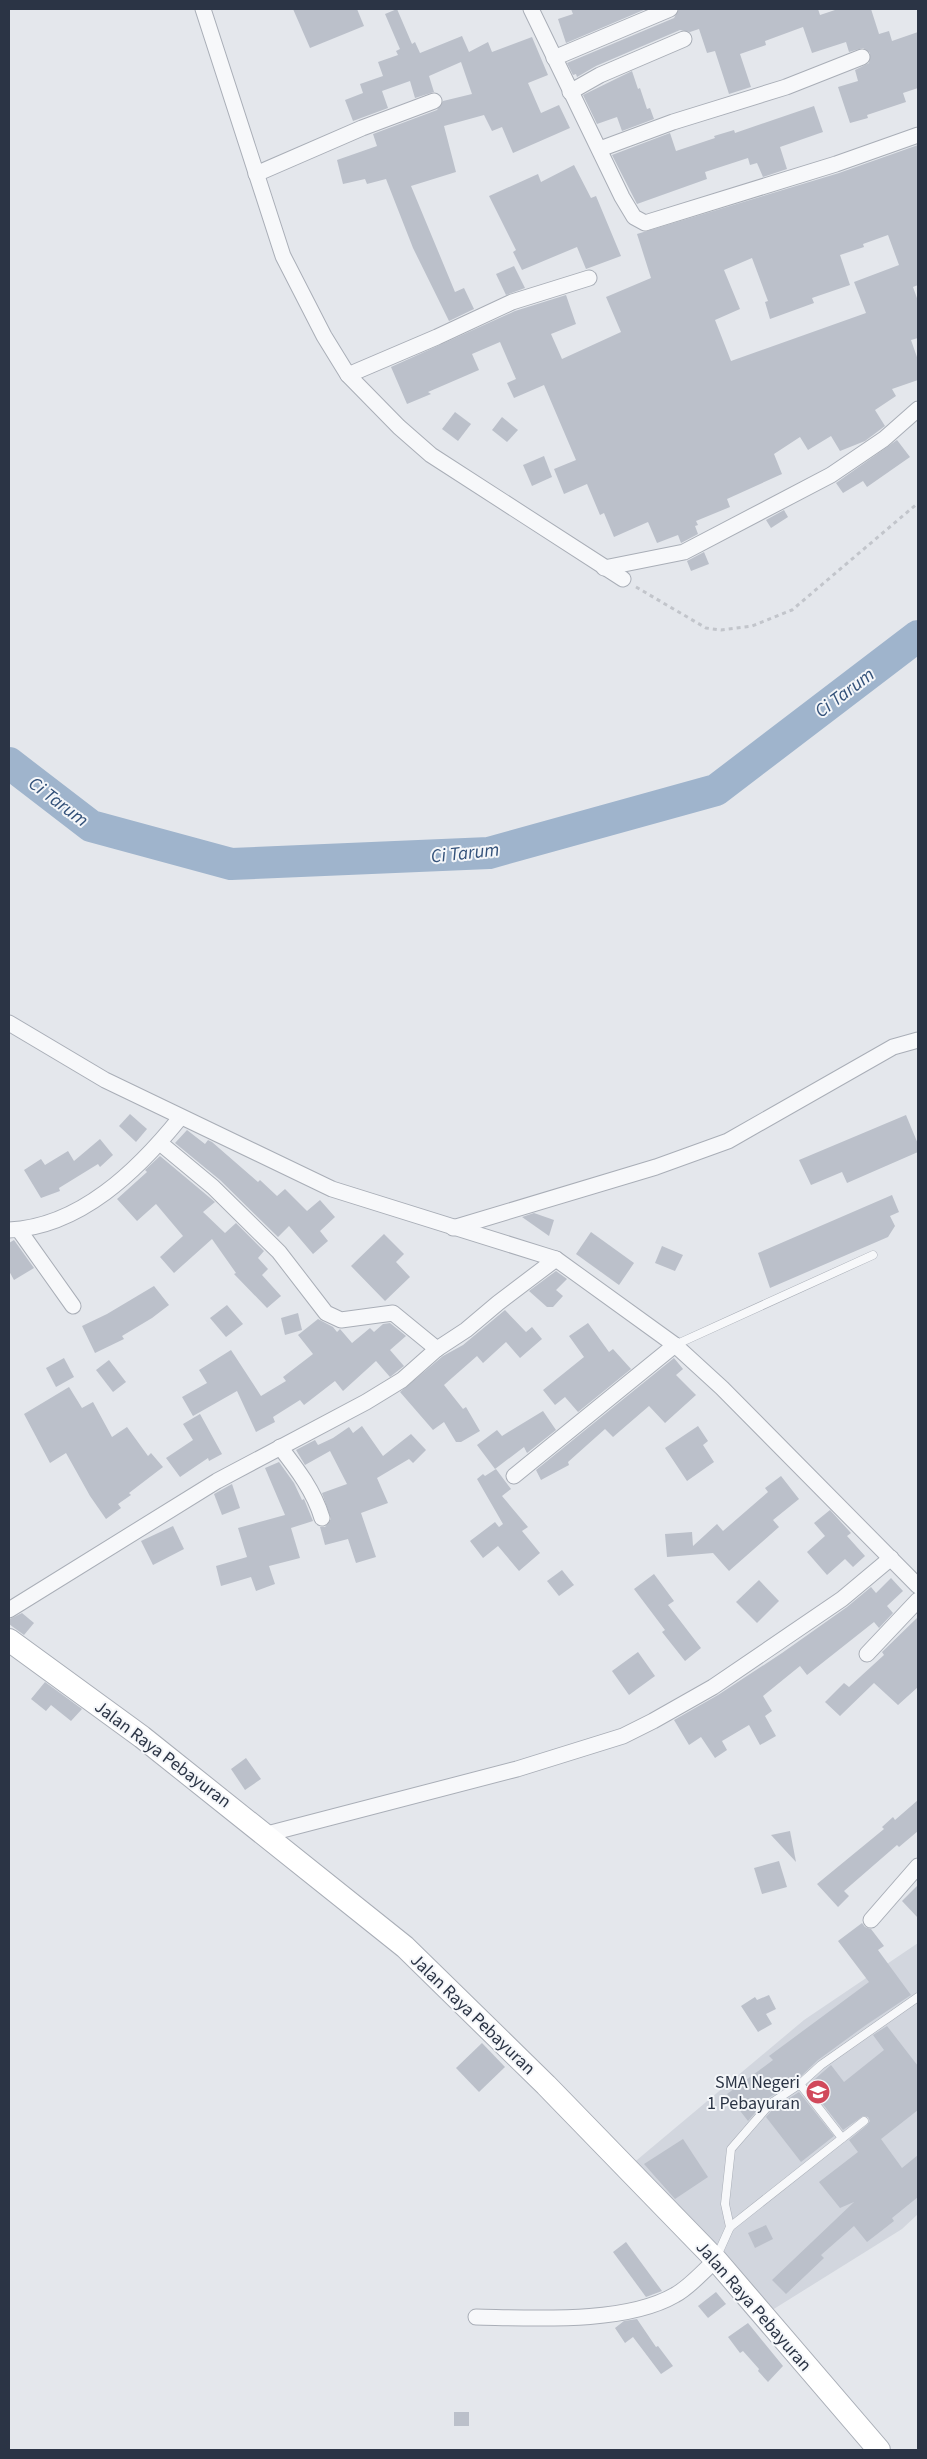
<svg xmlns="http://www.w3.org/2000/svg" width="927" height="2459" font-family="'Source Sans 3',sans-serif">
<rect width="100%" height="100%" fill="#e4e7ec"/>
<path fill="#d2d6de" d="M918,1943V2214L902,2229L769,2312L631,2165L804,2020Z"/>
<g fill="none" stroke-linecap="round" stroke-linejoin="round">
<path stroke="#9fb4cc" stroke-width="32" d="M9,763L91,826L231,864L489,853L716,790L918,636"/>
</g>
<g fill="#bbc0ca" fill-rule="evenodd">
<path d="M293,9H357L364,26L310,48Z"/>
<path d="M397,9L412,44L415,42L420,53L462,36L469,52L488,42L492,52L532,37L548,75L528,83L541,113L559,105L570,128L513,153L502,127L492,131L484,115L444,126L456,172L411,186L455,292L464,288L474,309L449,321L413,248L386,179L367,184L365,179L343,184L337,160L377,146L373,134L437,110L443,101L472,94L461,62L429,76L434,92L415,98L410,81L382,91L388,108L353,121L345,100L363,93L360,84L383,76L378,62L398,55L396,51L400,49L385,14Z"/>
<path d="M571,9H646L566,43L558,19L573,14Z"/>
<path d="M679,9H818L820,15L838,9H871L879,34L889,31L892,41L918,32V88L903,93L906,102L867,115L868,118L850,123L838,87L858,81L855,70L869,63L870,53L863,48L849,52L846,42L812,53L803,27L765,41L766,45L740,54L751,87L729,94L715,51L707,53L699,29L690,32L680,30L596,66L577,77L576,74L573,75L567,63L674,18Z"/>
<path d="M632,71L638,89L640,88L647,109L650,108L654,119L622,131L617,117L597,124L583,95Z"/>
<path d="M814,106L823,132L780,147L787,169L763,177L757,163L750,165L748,158L705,172L707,179L637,204L612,155L670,133L676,151L715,138L714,136L734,130L735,133Z"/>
<path d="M918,145V285L913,287L918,301V338L911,340L918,360V380L892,389L896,396L875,410L885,426L865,441L840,451L831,436L808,450L800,437L774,454L782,474L727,499L730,507L696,521L698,525L695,526L698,534L681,543L678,535L657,543L648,522L614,537L604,513L600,515L587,484L564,494L554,469L576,460L544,385L514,398L507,383L516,379L500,342L472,354L479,370L428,392L431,394L407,404L391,367L515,311L566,295L576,324L551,334L562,359L621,332L606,297L651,278L637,234L839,173ZM888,235L899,265L854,282L866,313L731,361L715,320L740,309L724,270L752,258L768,301L765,302L770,319L814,303L812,298L850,285L840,255L864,247L863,244Z"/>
<path d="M574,165L591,198L596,196L621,256L586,269L577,247L522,270L513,252L516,250L489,196L538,174L541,182Z"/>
<path d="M514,266L525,288L506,295L496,274Z"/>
<path d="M455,412L471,424L458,441L442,429Z"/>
<path d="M502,417L518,430L507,442L492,430Z"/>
<path d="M897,440L910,457L867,487L863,481L843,493L836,483Z"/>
<path d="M544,456L552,477L532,486L523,465Z"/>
<path d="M784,510L788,517L771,528L766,520Z"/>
<path d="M704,552L709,564L691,571L687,561Z"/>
<path d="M130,1114L147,1129L136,1142L119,1126Z"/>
<path d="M906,1115L918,1144V1152L847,1183L842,1172L811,1185L799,1160Z"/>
<path d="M187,1130L205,1144L208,1140L212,1142L258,1182L260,1180L277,1196L285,1189L307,1211L320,1200L335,1217L320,1231L328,1241L313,1254L289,1226L278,1237L220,1180L175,1143Z"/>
<path d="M100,1139L113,1155L100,1167L98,1164L59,1188L60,1191L41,1198L24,1170L41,1159L45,1165L68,1151L74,1161Z"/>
<path d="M160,1156L215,1202L203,1212L225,1233L236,1223L264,1251L258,1258L268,1269L262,1275L281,1296L267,1308L234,1274L236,1273L212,1239L174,1273L160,1257L183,1236L156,1204L137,1221L117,1199L147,1172L145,1170Z"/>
<path d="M892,1195L899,1212L890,1216L895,1226L888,1237L770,1288L758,1253Z"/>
<path d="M534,1213L554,1220L549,1236L522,1217Z"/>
<path d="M591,1232L634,1263L619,1285L576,1254Z"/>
<path d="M384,1234L404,1254L396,1262L410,1277L385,1301L351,1266Z"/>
<path d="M14,1240L34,1268L14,1280L9,1271V1243Z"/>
<path d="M662,1246L683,1255L675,1271L655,1263Z"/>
<path d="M556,1271L567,1279L556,1290L563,1296L553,1307H547L529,1291Z"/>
<path d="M154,1286L169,1305L152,1318L122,1336L124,1339L95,1353L82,1326L107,1314Z"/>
<path d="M227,1305L243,1324L226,1337L210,1318Z"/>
<path d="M505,1310L526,1332L532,1327L542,1339L520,1358L506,1342L483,1363L477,1356L444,1385L463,1409L466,1407L480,1431L461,1442H456L444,1422L433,1430L400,1392L443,1356L463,1345Z"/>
<path d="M298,1313L302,1330L285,1335L281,1318Z"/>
<path d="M318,1319L333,1327L337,1332L340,1329L352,1343L370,1328L374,1332L383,1324L390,1323L406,1336L390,1350L404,1366L390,1377L376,1361L343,1391L335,1381L304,1405L300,1400L273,1417L275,1422L256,1432L237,1391L193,1416L182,1397L207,1383L199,1370L231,1350L261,1396L286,1381L283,1377L313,1354L298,1335Z"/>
<path d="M588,1323L609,1352L613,1349L631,1369L578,1412L565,1397L555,1405L543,1390L584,1357L569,1336Z"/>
<path d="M64,1358L74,1377L56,1387L46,1368Z"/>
<path d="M674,1358L683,1369L676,1375L696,1395L665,1423L649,1406L613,1437L605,1429L568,1462L569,1465L541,1480L536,1470Z"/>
<path d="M109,1360L126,1382L113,1392L96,1370Z"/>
<path d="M69,1387L82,1408L93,1402L112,1437L127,1427L148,1456L151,1453L163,1467L129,1493L131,1495L118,1504L121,1508L106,1519L90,1496L66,1453L50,1463L24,1414Z"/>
<path d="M543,1411L556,1430L527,1453L524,1447L495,1469L477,1445L497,1430L502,1436Z"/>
<path d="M200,1414L222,1454L209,1461L208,1458L180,1477L166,1458L193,1440L183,1424Z"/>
<path d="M362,1426L383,1456L411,1434L426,1450L413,1463L409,1459L377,1478L388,1503L361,1513L376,1557L356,1563L348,1539L325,1545L320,1527H325L331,1519L322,1493L347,1484L330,1451L305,1465L296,1450L315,1440L318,1445L333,1438L349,1427L353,1433Z"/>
<path d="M698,1426L708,1441L703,1445L714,1462L687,1481L665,1448Z"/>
<path d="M279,1462L294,1483L302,1500L304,1499L313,1521L291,1528L300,1558L269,1566L275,1584L256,1591L251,1577L221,1586L216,1566L247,1557L238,1528L285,1515L265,1468Z"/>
<path d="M496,1469L511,1489L502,1496L528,1527L522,1531L540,1553L519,1571L498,1546L483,1558L470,1541L495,1522L499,1527L503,1524L477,1479L483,1474L485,1476Z"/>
<path d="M781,1476L799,1499L773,1520L779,1527L729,1571L713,1553L667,1557L665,1534L692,1532L693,1546L717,1524L723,1531L768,1492L765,1488Z"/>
<path d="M232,1484L240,1508L222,1515L214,1494Z"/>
<path d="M830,1510L851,1533L847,1536L865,1556L853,1567L845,1559L827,1575L807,1552L825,1536L814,1523Z"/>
<path d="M173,1526L184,1549L153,1565L141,1541Z"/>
<path d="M562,1570L574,1585L559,1596L547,1581Z"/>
<path d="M654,1574L674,1601L668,1605L701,1648L685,1661L662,1632L665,1630L634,1589Z"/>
<path d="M891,1578L903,1591L887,1606L893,1613L879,1628L874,1622L807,1675L800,1666L763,1696L772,1711L765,1716L776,1736L760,1745L749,1725L722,1741L727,1750L715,1758L701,1737L689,1745L674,1720L718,1695L782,1653L847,1607L871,1587L876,1593Z"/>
<path d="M759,1580L779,1601L757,1623L736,1602Z"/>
<path d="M22,1613L34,1623L24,1635L9,1624L10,1619Z"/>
<path d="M918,1617V1687L898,1705L874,1683L840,1716L825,1702L844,1683L849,1687L884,1655L882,1652Z"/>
<path d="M638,1652L655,1676L629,1695L612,1671Z"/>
<path d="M45,1682L82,1709L71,1721L51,1705L46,1711L31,1699Z"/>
<path d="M246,1758L261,1779L245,1790L231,1769Z"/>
<path d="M918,1800V1831L899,1847L897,1845L844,1891L849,1896L838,1907L817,1884L884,1829L882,1827L893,1817L895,1820Z"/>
<path d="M790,1831L796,1862L771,1835Z"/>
<path d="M779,1861L787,1887L762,1894L754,1868Z"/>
<path d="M918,1885V1918L902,1901Z"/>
<path d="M862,1923L865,1927L871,1929L884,1946L878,1950L911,1995L866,2025L818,2060L797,2080L767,2099L748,2121L727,2094L773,2060L769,2056L869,1982L838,1941Z"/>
<path d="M769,1995L776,2009L766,2014L772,2024L758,2032L741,2006L755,1997L757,2000Z"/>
<path d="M887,2026L918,2066V2110L881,2139L902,2168L918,2155V2197L892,2218L894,2221L867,2242L854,2226L821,2255L824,2258L786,2294L772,2280L854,2202L840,2208L819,2182L858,2152L849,2140L867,2125L870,2121L868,2117L863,2116L843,2130L808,2085L831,2065L844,2082L884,2050L873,2035Z"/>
<path d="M482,2043L505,2067L479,2092L456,2068Z"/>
<path d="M799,2092L834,2136L801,2162L766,2117L774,2108Z"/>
<path d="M683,2139L708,2177L675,2199L644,2164Z"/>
<path d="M766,2225L773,2239L755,2248L748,2233Z"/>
<path d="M626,2242L662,2291L646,2297L613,2252Z"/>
<path d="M716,2292L726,2304L708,2318L698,2306Z"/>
<path d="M637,2319L656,2347L658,2346L673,2366L661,2374L633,2337L625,2343L615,2328L624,2321Z"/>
<path d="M748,2323L783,2366L768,2382L758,2371L759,2369L743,2351L740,2353L728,2337Z"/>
<rect x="454" y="2412" width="15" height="14"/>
</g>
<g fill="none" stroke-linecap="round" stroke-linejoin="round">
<defs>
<g id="service">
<path d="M675,1345L873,1255"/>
<path d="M800,2084L821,2065L918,1997"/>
<path d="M730,2227L725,2204L731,2149L770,2104L800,2084L842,2138"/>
<path d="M717,2256L730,2227L864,2121"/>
</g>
<g id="minor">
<path d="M203,9L283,256L324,336L348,375L399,427L431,455L623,579"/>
<path d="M531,9L622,197L634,217L645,223L836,164L918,135"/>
<path d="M554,58L670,9"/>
<path d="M570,92L600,75L684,39"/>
<path d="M600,149L673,122L786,87L862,57"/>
<path d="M256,174L362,128L434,101"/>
<path d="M348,375L437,337L512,302L589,278"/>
<path d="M604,568L684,552L831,475L884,439L918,409"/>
<path d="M9,1023L105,1080L332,1189L556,1259L675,1345L722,1388L918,1586"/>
<path d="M160,1143L213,1187L279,1252L326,1313L341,1320L393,1313L437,1349"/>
<path d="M453,1228L656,1167L728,1141L893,1047L918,1040"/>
<path d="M9,1230C80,1227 138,1170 180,1118"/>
<path d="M19,1230L73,1306"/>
<path d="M280,1447C297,1469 314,1491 322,1518"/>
<path d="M514,1476L675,1345"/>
<path d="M9,1610L217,1481L366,1402L402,1380L437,1349L466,1330L498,1303L556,1259"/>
<path d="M867,1654L918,1600"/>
<path d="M267,1834L517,1769L623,1736L653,1721L713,1687L842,1599L891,1558"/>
<path d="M871,1920L918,1866"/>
<path d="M476,2317C533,2318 625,2324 675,2295C690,2287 703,2271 716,2260"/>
</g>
<path id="secondary" d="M9,1640L142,1737L405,1947L546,2085L716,2260L879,2450"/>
</defs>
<use href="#service" stroke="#a9aeb7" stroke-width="9"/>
<use href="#minor" stroke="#a9aeb7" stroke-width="17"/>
<use href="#secondary" stroke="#a9aeb7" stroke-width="24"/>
<path stroke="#c2c5cb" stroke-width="3" stroke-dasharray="4 4" stroke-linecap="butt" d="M636,587L706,628L721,630L752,626L792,610L918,503"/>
<use href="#service" stroke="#f7f8fa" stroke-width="8"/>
<use href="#minor" stroke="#f7f8fa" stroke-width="15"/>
<use href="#secondary" stroke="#fff" stroke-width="22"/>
</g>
<defs>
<symbol id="school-disc" viewBox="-11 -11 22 22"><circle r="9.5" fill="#d1495b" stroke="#f4f6f9"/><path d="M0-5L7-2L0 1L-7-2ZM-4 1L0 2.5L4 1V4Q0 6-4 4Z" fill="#fff"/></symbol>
</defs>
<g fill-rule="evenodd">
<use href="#school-disc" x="804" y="2078" width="28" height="28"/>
</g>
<g text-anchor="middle" stroke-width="4" stroke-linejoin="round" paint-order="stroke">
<g font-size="18" fill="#2b3445" stroke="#f4f6f9">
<text transform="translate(163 1754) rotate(37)" y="6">Jalan Raya Pebayuran</text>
<text transform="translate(473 2014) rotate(44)" y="6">Jalan Raya Pebayuran</text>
<text transform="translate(754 2306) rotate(49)" y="6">Jalan Raya Pebayuran</text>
</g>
<g font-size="18" fill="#2b3445" stroke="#f4f6f9" text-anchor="end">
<text x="800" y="2088">SMA Negeri<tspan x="800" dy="21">1 Pebayuran</tspan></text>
</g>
<g font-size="19" font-style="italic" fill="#34527a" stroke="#f4f6f9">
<text transform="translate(844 692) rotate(-37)" y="7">Ci Tarum</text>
<text transform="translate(59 801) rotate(37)" y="7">Ci Tarum</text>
<text transform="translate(465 852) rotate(-6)" y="7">Ci Tarum</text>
</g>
</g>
<rect width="927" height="2459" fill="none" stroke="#2b3445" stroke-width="20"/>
</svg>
